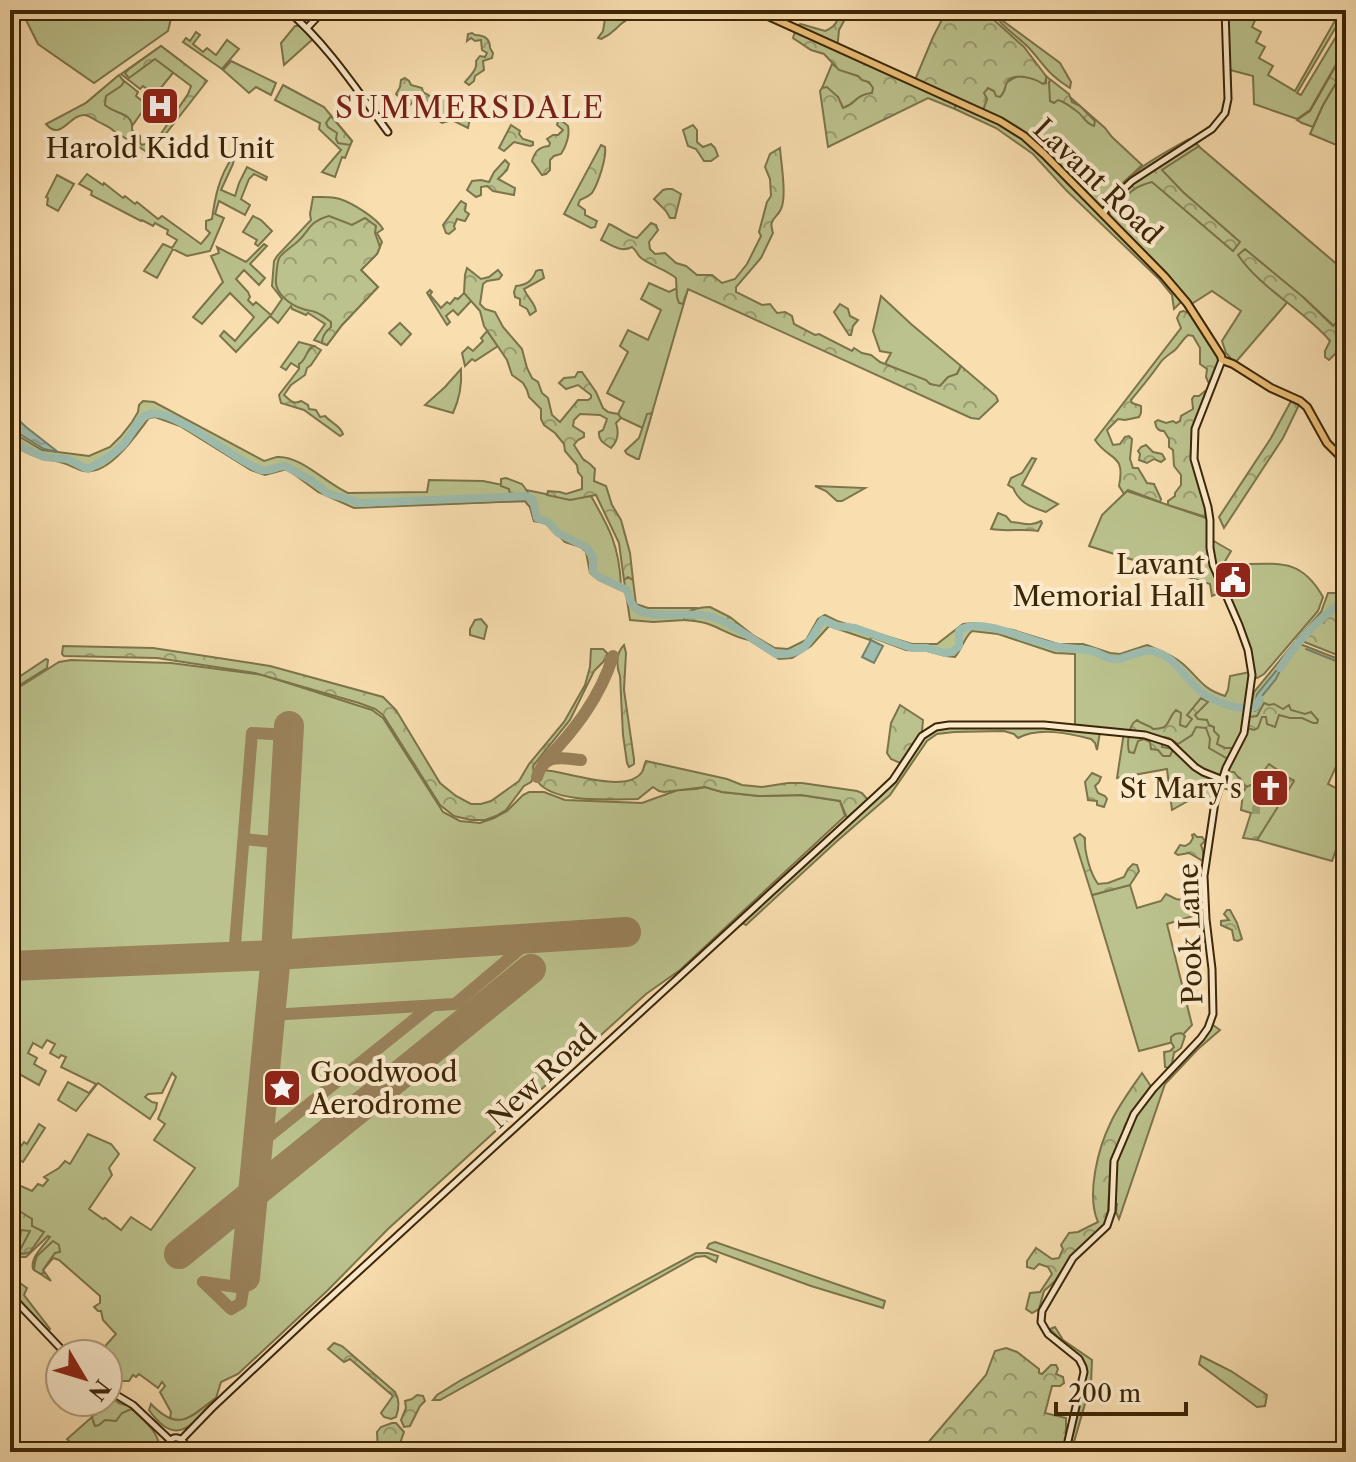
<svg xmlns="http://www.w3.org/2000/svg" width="1356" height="1462" font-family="'Libre Caslon Text',serif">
<defs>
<pattern id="forest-crowns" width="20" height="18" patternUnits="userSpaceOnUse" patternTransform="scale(2)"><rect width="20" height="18" fill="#bbc28d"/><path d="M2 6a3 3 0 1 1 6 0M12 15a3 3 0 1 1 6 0" fill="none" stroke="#999d71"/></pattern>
<pattern id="cemetery-stones" width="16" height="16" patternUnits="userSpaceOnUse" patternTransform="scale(2)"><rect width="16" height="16" fill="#bbc28d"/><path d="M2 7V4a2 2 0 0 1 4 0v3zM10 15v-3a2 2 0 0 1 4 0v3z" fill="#999d71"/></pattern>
<pattern id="water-ripples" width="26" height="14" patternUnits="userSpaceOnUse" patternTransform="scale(2)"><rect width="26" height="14" fill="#9ebcad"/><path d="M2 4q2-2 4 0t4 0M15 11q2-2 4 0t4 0" fill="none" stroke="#89a193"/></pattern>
</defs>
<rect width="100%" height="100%" fill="#f9deb0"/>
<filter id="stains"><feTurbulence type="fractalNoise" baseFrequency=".0025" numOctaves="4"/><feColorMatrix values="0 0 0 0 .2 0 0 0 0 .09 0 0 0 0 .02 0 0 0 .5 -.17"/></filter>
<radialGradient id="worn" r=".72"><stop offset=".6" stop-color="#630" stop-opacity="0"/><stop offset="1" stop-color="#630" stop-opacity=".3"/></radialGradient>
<g fill="#bbc28d" stroke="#7c744a" stroke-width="2">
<path d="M21,10H173L168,31L94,83L38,44Z"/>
<path d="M1228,10H1254L1253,13L1257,16L1252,27L1261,32L1256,42L1265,47L1259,58L1273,66L1268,75L1295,91L1341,10H1346L1297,93L1301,95L1346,20V47L1310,110L1297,119L1254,104L1253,76L1230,70Z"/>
<path d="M995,15L1060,63L1071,82L1070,88C1048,75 1044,64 1028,47C1017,36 1002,27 995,15Z"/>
<path d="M295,26H300L313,39L284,65L281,43Z"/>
<path d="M196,32L200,35L193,44L203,52L207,48L216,55L227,40L239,49L222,69L183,42L186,38L190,41Z"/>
<path d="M161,46L182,62L155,95L143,86L140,89L121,74Z"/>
<path d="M231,61L276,83L271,95L256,87L249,93L223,70Z"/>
<path d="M832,64C845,74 863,74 874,88L872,93C854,95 857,104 843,108L838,97L822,88Z"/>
<path d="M1346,66V149L1310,134L1323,105Z"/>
<path d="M118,76L138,92L136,96L147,105L127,133L86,103Z"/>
<path d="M1019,76L1036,79L1046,83V76L1105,128L1112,137L1142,165L1113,193L1102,210L1045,152L983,110L987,99L983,93L988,88L994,91C1003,86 1009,79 1019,76Z"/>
<path d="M283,85L324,107L352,141L345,158L342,157L335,177L322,172L341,150L319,129L320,123L275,100Z"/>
<path d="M955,103L997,123L1023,139L1042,155L1141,256L1182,301L1174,309L1172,295L1159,279L1066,190L1033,154L996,128L955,109Z"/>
<path d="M1196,144L1346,272V330L1334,326L1303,297L1291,298L1235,363L1226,353L1222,341L1241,311L1212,291L1190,305L1146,253L1108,216C1125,181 1165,164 1196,144Z"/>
<path d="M232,158H234L233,164L221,190L235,196L239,183L247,167L267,177L266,180L254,174L249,179L241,199L250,205L245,215L219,201L215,214L224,218L210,251L187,256L173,249L157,278L144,271L163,244L172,248L177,240L167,234L168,230L155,223L153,226L142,220L141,221L91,195L92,191L79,184L87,174L103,185L104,183L123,198L125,196L135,204L137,202L158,219L162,216L201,244L210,233L206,229V221L212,219C215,197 219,177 232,158Z"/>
<path d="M57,175L74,184L58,211L47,205L48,198L46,197Z"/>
<path d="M313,197C321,197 332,196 340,199C352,203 377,218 383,229L377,233L382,242L377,254L361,270L378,287L342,325L327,345L314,340L325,324L308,313L306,315L292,309L291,306L278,323L270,316L236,352L220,336L224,331L235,341L254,317L230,293L202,324L193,317L223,282L211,256L219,253L217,247L246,262L264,244L267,246L250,264L265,278L259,285L244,270L236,279L248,292L250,297L248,300L253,305L256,302L271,315L282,299L272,286L274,261L277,256L311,220L310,214Z"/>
<path d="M253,216L261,220L272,231L258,246L255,244L257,240L243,232Z"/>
<path d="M649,283L669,292L677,288L688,289L647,430L617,416L624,402L607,393L628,352L620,346L628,330L648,340L661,310L641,299Z"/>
<path d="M430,290L432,292L430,295L441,308L447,302L450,304L455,298L458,299L464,293L472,300L458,315L453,310L446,316L450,322L447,325L427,293Z"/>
<path d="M881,296L911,324L961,366L957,374L948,377L940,386H935L885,364L891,353L880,351L873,331Z"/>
<path d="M400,323L411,334L401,345L389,333Z"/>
<path d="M487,331L498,346L475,361L472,359L465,366L462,353L468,347L473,351L483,341L481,338Z"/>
<path d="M299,342L314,346L310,348L304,361L299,364V368L291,363L286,370L281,367Z"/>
<path d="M461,369C462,385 460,398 453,413L425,405L445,387Z"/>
<path d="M143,401L154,402L264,461C268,460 272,458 277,457C300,455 327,484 348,493L427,492L429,480L483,481L570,499L591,496C610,529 619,546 621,585L590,573L586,552L581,547L565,542L546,523L534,521L530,507L525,501L354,508L318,492L287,469L265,475L251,470L180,426L155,417L149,418C136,435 109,476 84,471C76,469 68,464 60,462C37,457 28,457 10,440V431L42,450L89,456L110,447L121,436L132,422L138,412L139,405Z"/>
<path d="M1032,458L1036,459L1022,485L1058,504L1046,512C1034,508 1024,505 1017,495C1010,485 1018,491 1008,485L1011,478L1022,473Z"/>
<path d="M815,486L865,488L842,501H837L826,491Z"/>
<path d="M1127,491L1209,519L1208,548L1223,591L1212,596L1210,584L1089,546L1102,515Z"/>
<path d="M1212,540L1231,551L1224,563L1215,567L1212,558Z"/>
<path d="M1247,564C1285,563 1303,562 1323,597L1318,611L1264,674L1257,678L1254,676L1249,648L1227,587L1234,590Z"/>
<path d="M628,577L633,580L636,604L648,608H695L684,615V620L653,622L630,620L624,580Z"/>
<path d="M825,615L837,621L912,644H937L963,624L974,623L1013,630L1058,644H1083L1110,653L1120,654L1147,645C1159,650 1173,655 1183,664C1200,679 1201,688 1225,696L1228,690L1230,676L1250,672L1243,733L1214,801L1195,797L1172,810L1167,769L1117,778L1124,732L1075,725V654L1055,653L998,634L972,631C964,638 962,649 955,657L946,656L927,651L906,650L871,637L870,640L829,626L811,646L792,658L779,659L749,640L754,636L775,648L788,649L806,640L818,619Z"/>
<path d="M481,619L487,626L484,639L470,635V629L475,620Z"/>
<path d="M1295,642L1346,662V761L1340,758L1328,784L1346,793V821L1332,861L1257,840L1293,780L1254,784L1246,787L1240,778L1227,772L1246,734L1254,692Z"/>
<path d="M46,659L48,660L47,668L10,691V683Z"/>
<path d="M71,660L171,663L263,675L372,710L383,718L443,812L460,821L480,823L494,818L507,811L523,795L529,792H544L565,800L642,803L678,790L696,789L705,787L722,792L759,796L801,795L840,801L845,816L680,970L646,994L388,1229L327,1291L238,1374L221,1382L216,1398L185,1421H176L170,1418L171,1412L160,1392L165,1386L162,1382L158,1388L139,1374L136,1377L133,1375L129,1381H123L111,1370L108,1371V1354H98L116,1334L103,1320L101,1311H98L94,1307L100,1303V1296L59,1260L53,1258L43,1270L51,1281L33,1269C30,1258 43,1246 50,1237L48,1236L26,1257H21L18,1252L21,1230L14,1224L10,1223V1191L21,1186L32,1191L38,1184L43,1186L48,1180L44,1177L59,1168L65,1161L70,1164L88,1134L111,1144L119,1154L109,1168L112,1175L89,1209L103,1219L105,1218L121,1230L131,1217L151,1230L195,1168L154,1140L165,1124L158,1119L176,1077L172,1073L162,1093L148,1094L145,1097L152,1102L157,1103L156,1109L150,1119L98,1083L76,1111L58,1100L68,1082L89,1093L96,1084L61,1067L66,1057L61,1055L59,1058L50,1053L55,1044L47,1040L42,1048L33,1043L28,1053L37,1058L34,1064L46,1071L39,1085L10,1069V693L59,662Z"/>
<path d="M948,727H1044L1100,732L1097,750L1095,743L1091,739C1068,733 1039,727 1018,738L1014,734L1004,731L954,732L937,734L927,741L890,795L836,842L746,925L742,923L895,781L923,737L938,729Z"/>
<path d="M1130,885L1137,908L1161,901L1166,894L1176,899L1182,900L1193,916L1167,924L1192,1025L1177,1041L1139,1051L1092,895Z"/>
<path d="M1213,1025L1220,1030L1198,1049L1165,1084L1119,1219L1116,1212L1117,1204H1113L1117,1160L1136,1115L1177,1064L1204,1038Z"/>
<path d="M39,1124L45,1128L23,1162L10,1154V1139L21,1146L24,1142L27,1144Z"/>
<path d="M715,1242L885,1301L883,1308L811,1286L707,1248L709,1244Z"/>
<path d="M696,1253H708L718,1256L716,1262L705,1256L696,1257L440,1400H433L437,1395L461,1380Z"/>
<path d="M20,1283L27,1288L24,1295L50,1329L48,1331L15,1295Z"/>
<path d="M1055,1327L1063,1340L1092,1360L1091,1383L1074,1442V1452H1071V1442L1086,1373C1083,1356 1061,1342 1050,1329Z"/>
<path d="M132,1409C145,1422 160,1432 160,1452H79L67,1439L92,1417L94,1424L120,1414L126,1410Z"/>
</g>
<g fill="url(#forest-crowns)" stroke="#7c744a" stroke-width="2">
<path d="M610,10L634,11C630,20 627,19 621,24C612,32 612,34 601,39L598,38L603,31L606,13Z"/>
<path d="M839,10H850L839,30L837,51L955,103V109L928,98L828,147L820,91L822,88L827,87L838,97L843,108C857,104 854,95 872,93L873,88L869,82L862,80L858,76L839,70L824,54L811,50L793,38L797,25L801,24L825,31C835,27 839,21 839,10Z"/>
<path d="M947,10H983L1024,47L1046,76V83L1043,84C1036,79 1018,73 1010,79C1003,84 1008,89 1000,97L996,96L994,91L988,88L984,93L987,99L983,110L915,80L933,37Z"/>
<path d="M472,33L475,35C484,35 490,38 490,48L493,53L492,58L483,61L484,70L475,76L474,81L469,85L465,82C470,76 478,69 476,61L480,56L485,57L487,53L482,50L481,40L475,41L471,38L467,41L468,34Z"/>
<path d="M161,46L207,81L150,154L114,131C109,126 104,125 97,121C94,119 89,116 85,115C69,114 61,142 46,124L86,103L119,75L124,82L121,86L106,96L105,105C116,115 134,112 132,130L140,136V143L142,145L156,141L188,94L191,86L155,59L129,78L125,73L129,69Z"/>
<path d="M1346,48V66L1323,105L1313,127L1302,123L1297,120L1310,111Z"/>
<path d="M405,78L409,81L411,85L422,88L423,92L439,101L445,96L447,97L446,100L453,107L456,116L461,117L465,115L470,118L468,128L452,120L442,123L439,121L438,116L424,97L415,99L407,109L405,108L411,98L409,97L405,99L403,94L398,96L396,94L400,87L401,80Z"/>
<path d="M1051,80L1069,94L1072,102L1080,106L1095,121L1094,126C1084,123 1084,115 1075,110C1070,106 1064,102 1058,100L1054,103L1050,101L1049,82Z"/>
<path d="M331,116L352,141L350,145L338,143L336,139L337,133L328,127L326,123Z"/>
<path d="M558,121H562L568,126C570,135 566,147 561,154L554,156L550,160V170L546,174L542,175L532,161C535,151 539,147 549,146L550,143L547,139L553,135H558L563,130L557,125Z"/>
<path d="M511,125L520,131L519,134L523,139L533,142V145L530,146L514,142L504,151L499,148Z"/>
<path d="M693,125L697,130V142L703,147L711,144L715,148L718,156L711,161H704L696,149L688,146L683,130Z"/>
<path d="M1189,139L1199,146L1162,170L1183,192L1240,242L1233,251L1152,182C1128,188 1129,197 1111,209L1106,203C1127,172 1157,157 1189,139Z"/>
<path d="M601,145L605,147C607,157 598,184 592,193C588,197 584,198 580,200L578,205L585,210V215L597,221L595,227L591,228L564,214Z"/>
<path d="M780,148C781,163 787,196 781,209C776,220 768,218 773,233L761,258L736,287V292L762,305L770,304L777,313L785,312L792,316L794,324L815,335L819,334L852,351L854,348L862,353L871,355L880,362L926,380L930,384L940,386L948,377L957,374L961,366L996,396L998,401L979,419L971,418L688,289L683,304L679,303L677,297L676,278C667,270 647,264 640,257C637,254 636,250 632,247C621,253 611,245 601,240L609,224C619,228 627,236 637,238L651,223L656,225L658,230L649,242L650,249L655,254L665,253L676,263L686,266L697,275H712L722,283L735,279L747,264L761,236L759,232L767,202L771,196L770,179L765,167L770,154Z"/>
<path d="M505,160L509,164L507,170L498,179L515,188L514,195L493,191L487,186L481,187V195L476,197L467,190L472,181L481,180L489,182L494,172Z"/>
<path d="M667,189H672L681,194L675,218H670L666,211L654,199L663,190Z"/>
<path d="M461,201L466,204L465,211L469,214L465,221L457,219L454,226L455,229L449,234L446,233L443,225Z"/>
<path d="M329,216L352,225L365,218L376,226L375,233L380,247L377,254L361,270L378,287L342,325L327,345L322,343C322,336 326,331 331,327V322C326,318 321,314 315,312C311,310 307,311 303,309C290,305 274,293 276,279C278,254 277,258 296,243C310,232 307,222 329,216Z"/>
<path d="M1245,249L1303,297L1333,326L1346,313V354L1339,350L1329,360L1325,357V351L1330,341C1303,309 1262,290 1238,255Z"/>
<path d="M467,268L481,279L489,277L498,270L502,275L499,279L487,281L483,284L480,304L485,309L495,312L503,327L522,349L527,368L532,378L538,382L542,393L548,398L552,415L560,422L578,400H588L591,398V395L578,385L566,389L559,383L564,378L575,377L578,372H582L596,392L603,408L608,412L618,414L621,418L616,423C619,432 618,441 611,448C605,444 598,441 599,432L603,430L607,419L600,415L580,414L574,420L573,426L584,433V437L578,440L574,445L583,459L590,464L595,469L594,481L606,486L612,505L621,520L630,553L633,580L628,577L624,580L619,543L596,495L570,500L547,495L548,491L560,492L566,494L582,489V477L578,472L577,465L565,451L564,444L555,433L544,425L541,419V409L529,397L527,390L523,383L512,375L507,360L484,326L480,311L464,293L465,275Z"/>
<path d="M539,270H542L544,278L524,289C527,297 535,303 536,311L530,315L527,309L520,305V299L515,297L514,292L516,286C527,285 532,281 536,271Z"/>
<path d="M840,304L848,309L850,316L858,320L853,326L851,335H849L834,312Z"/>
<path d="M1183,311L1190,313L1220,360L1210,386L1206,377L1207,369L1200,364V348L1193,336L1188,335C1182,340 1180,345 1175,350C1170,354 1164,357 1160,363C1151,376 1141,388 1131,400L1132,403L1141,406V413L1139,417L1125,420L1118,419L1107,430L1113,445L1120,444L1125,437L1129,436L1132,439L1130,459L1133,468H1138L1147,483L1154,484L1161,499L1160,502L1128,490L1124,494L1119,486C1126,453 1109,461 1095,440L1181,328L1177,318L1180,312Z"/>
<path d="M314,346L321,350L311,365L307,368L305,375L291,385L284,395C290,400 293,405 301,401L308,405L309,409L316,410L320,417L325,416C331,423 340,425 343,434L340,436L304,410L281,403L279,395L299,369V364C307,360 305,350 314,346Z"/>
<path d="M1205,391L1207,393L1193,445L1209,518L1168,505V501L1175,496V493L1181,485V475L1174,466L1173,450L1169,447V439L1164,431C1158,431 1156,428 1155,422L1158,420L1166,423L1173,421L1176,423L1180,421L1181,416L1193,409L1192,399L1194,396H1199Z"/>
<path d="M1291,401L1299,405L1283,438L1224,528L1219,517L1271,438Z"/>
<path d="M652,413L639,459H637L627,454L625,451L639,438L647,414Z"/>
<path d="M1146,445L1153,452L1162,454L1165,459L1161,462L1154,459L1147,463L1139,460L1140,454L1138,451L1141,447Z"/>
<path d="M506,478L522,484C526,489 530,496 532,502C537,515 531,516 545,523L534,521L530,507L525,501L414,505L416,503L445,501L450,498C462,504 475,497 489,496C496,495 503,496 510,495L509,489L501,486V479Z"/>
<path d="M998,513L1006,516L1011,522C1024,523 1030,527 1041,521L1042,523L1038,531C1022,528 1009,532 991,529Z"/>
<path d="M1346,588V611L1342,620L1346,624V632L1337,655L1297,639L1321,612L1328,593H1337Z"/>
<path d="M710,607L730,617L754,636L749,640C735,638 724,630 711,625C702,621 693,621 684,620V615C693,609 699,607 710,607Z"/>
<path d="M624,645L626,653L624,690L634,759V764L629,767L627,763L623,735L620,676C616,666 616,653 624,645Z"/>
<path d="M63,646L153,648L270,666L383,697L396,710L440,783L456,796L471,804H481L491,801L519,781L529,764L564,722L585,685L590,667L591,649H603L607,653V658L594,671L570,720L533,766L534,776L531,782L524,786L506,810L496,816L485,820H471L454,816L440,805L383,715L375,709L359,703L255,673L157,658L64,656L62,654Z"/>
<path d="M1201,698L1208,702L1195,715L1198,719L1207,720L1209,725L1214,727V731L1219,736L1217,744L1225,748H1231L1232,750L1228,759L1209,748L1210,739L1206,728L1196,727L1192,735L1178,744L1169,738L1163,737L1162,747L1173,749L1170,756H1163L1158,750L1151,749L1150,742L1144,739L1138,741L1134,753L1129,752C1127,743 1128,725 1137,720C1142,725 1148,724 1153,729C1172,729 1165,721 1176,710L1181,713L1180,725L1186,727L1192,719L1187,715Z"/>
<path d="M1264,703L1269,705L1274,704L1283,709L1289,705L1291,710L1305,714L1311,712L1318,720L1317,723H1313L1302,718H1290L1279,715L1275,727L1267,724L1266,717H1262L1258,728L1254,730L1247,728L1249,717L1257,716Z"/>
<path d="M900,705L923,720L922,731L900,763L891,759L887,753L891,723Z"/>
<path d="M646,761L727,779L742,785L762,787L788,783H802L857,791L862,793L868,800L847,818L840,801L801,795L759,796L722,792L705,787L664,792L659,791L653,787L638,799C612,799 555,804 538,782V775L543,770C566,771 626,795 642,772C644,769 644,764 646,761Z"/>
<path d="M1227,772H1234L1246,787L1243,793L1222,788Z"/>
<path d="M1092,773L1101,777L1099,782L1095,786L1098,793L1105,796L1107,799L1104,807L1097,805V801L1088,800L1085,782Z"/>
<path d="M1080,834L1085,838C1084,851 1090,873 1098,884L1108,883L1124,877L1128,869L1133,864L1137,865L1139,871L1130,885L1092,895L1074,838Z"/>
<path d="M1194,834L1197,837H1202L1205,841L1201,845L1203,851V861L1189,853L1178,855L1175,853L1180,845L1185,846L1190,843L1193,838L1192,835Z"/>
<path d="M1227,910H1230L1237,923L1242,939L1238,941L1234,940L1232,930L1221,925V921L1229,920L1224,914Z"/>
<path d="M1181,1033L1185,1036L1181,1048L1174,1053L1172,1063L1168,1068L1165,1067L1164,1052L1170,1051L1174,1047L1171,1042V1037L1175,1034Z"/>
<path d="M1142,1073L1152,1088L1132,1113L1111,1159L1108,1211L1105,1224L1071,1256L1055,1281L1044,1291L1039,1309L1032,1313L1026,1309L1030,1293L1040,1292L1052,1274L1048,1267L1039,1264L1034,1269L1027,1267V1261L1036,1248L1052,1259L1059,1258L1063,1249L1061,1245L1069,1233L1078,1232L1098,1222C1086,1195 1098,1148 1111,1122C1119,1105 1131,1089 1142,1073Z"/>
<path d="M10,1205L32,1219V1226L44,1232L30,1252L23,1254L19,1252L30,1231L21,1230L10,1222Z"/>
<path d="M53,1241L59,1245L60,1252L55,1253L43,1270L44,1273L41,1274L34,1270L35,1262L37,1256Z"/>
<path d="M334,1343L342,1346L395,1392C400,1400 399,1409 396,1417L391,1419L384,1417L381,1413L393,1396L350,1359L344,1362L328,1349Z"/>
<path d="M1006,1348L1017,1352L1039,1369V1373L1042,1374L1051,1365H1056L1058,1369L1056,1374L1063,1377L1064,1383L1060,1386H1052L1045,1413L1066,1418V1452H920L986,1375L995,1351Z"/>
<path d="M1201,1356L1231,1371L1267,1395L1265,1406L1257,1407L1199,1364Z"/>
<path d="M417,1395L423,1396L425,1401L420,1406L410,1426L404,1427L401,1420L406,1408L405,1401L412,1399Z"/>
<path d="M109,1396L119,1403L129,1406L132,1409L122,1413L116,1421L105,1420L99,1425L95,1426L92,1417L104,1402H108Z"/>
<path d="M216,1398L217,1400C192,1423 177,1450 149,1410L151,1404C179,1433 190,1417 216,1398Z"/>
<path d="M392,1423H396L404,1432L397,1452H378L377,1432L381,1427Z"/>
</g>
<path fill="url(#cemetery-stones)" stroke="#7c744a" stroke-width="2" d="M1269,764L1294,781L1257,840L1243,838L1251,813L1241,810L1243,793L1246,787L1254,784Z"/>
<g fill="url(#water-ripples)" stroke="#77806a" stroke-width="2">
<path d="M10,412L26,427L58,452L44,449L10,428Z"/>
<path d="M871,640L883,646L874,663L862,657Z"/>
<path d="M1285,660L1276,679L1262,696L1258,709L1255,711L1254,710L1257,694Z"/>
</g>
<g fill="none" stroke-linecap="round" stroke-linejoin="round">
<path stroke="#77806a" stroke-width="2" d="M1306,649L1346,665"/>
<g stroke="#9ebcad" stroke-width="8">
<path d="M10,437L19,446L44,457L67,459L85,468H90C101,462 113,455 122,446C131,438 137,417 150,414C174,408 235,461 261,470C270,472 277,466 285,466L314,482L327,493L360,503L526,496L533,500L537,518L548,522L558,533L586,547L593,557V572L599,577L627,590C630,599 631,607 640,611C652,618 691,612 709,616C731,622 756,642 776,654C808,656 808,640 823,620L837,626L855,628L912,648H927L945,653L952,652L959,646V631C979,615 1030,642 1054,646C1066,649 1079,648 1091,651C1099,652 1106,659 1114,659C1118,660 1122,658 1126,657C1146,649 1154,647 1172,661C1181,669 1188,680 1197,688C1210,701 1237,711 1255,707L1260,699"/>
<path d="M1280,668C1297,642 1320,616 1346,600"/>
</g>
<g stroke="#9a825b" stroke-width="12">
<path d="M544,762C574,731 600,698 613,656"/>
<path d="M537,777C544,753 560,758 581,760"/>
<path d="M244,839L282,843"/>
<path d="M234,957L252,733L289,735"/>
<path d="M270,1015L455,1004L532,939"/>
<path d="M258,1145L431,1006"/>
<path d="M203,1282L231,1309L241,1303L245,1277"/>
<path d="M203,1282L244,1288"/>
</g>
<g stroke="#9a825b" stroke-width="30">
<path d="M10,966L276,955L626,932"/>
<path d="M179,1254L531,969"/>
<path d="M245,1277L276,955L289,726"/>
</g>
<defs>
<g id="secondary">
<path d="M287,10C327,44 357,90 388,132"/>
<path d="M307,28L324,10"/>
<path d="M1103,214L1114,198L1132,181L1212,129L1225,113L1228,99L1225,10"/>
<path d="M10,1295L66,1354"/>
<path d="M108,1390L133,1405L170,1440"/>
<path d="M182,1439L212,1408L310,1316L877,795L893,780L922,736L936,727L949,725H1044L1145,735L1170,743L1195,767L1203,772L1223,780"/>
<path d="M169,1452C164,1439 178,1432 185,1444L183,1452"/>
<path d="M1068,1452V1441L1084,1372L1083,1367L1079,1359L1048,1334L1041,1322L1042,1311L1073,1258L1107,1226L1112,1211L1114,1161L1134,1114L1153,1089L1201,1038L1208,1028L1213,1014L1212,969L1206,919L1204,876L1215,802L1226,768L1244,733L1252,675L1248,650L1239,625L1213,565L1210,548V520L1208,507L1194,459L1195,429L1222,360"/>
</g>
<path id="primary" d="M755,10L1000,121L1024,136L1044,154L1164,276L1187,303L1221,356L1222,360L1233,364L1271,388L1300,401L1307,407L1327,443L1346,462"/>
</defs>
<use href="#secondary" stroke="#3c2606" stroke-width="9"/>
<use href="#primary" stroke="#3c2606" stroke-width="10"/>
<use href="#secondary" stroke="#fbeacc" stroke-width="5"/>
<use href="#primary" stroke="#ecbf78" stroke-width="6"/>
</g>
<defs>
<symbol id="hospital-square" viewBox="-11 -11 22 22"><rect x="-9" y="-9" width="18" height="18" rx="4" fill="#8f2418" stroke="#fbeacc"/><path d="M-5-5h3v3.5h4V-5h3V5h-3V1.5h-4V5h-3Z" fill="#fff"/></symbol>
<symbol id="civic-square" viewBox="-11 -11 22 22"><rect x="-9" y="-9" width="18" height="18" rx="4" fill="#8f2418" stroke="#fbeacc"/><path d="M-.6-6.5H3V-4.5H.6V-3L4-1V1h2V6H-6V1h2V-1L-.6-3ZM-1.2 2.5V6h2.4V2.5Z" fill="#fff"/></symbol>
<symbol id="church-square" viewBox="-11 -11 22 22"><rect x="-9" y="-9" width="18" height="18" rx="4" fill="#8f2418" stroke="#fbeacc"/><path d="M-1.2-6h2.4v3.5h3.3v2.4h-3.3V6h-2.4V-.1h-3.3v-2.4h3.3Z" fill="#fff"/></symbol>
<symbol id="sight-square" viewBox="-11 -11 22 22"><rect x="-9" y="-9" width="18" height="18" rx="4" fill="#8f2418" stroke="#fbeacc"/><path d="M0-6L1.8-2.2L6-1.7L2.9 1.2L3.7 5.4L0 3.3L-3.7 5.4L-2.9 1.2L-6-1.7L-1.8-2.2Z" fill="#fff"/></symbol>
</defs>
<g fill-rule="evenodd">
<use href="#hospital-square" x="138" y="84" width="44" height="44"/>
<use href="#civic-square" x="1211" y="558" width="44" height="44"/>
<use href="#church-square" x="1248" y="766" width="44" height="44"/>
<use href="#sight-square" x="260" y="1066" width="44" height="44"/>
</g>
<g text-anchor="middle" stroke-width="8" stroke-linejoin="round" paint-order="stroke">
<g font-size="28" fill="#3c2606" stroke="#fbeacc" text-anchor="end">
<text x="160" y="158" text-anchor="middle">Harold Kidd Unit</text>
<text x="1205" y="574">Lavant<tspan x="1205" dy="32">Memorial Hall</tspan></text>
<text x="1242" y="798">St Mary's</text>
<text x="310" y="1082" text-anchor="start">Goodwood<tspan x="310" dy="32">Aerodrome</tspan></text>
</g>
<g font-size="28" fill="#3c2606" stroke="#fbeacc">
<text transform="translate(1098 181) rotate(44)" y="10">Lavant Road</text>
<text transform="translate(1190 934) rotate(-92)" y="10">Pook Lane</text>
<text transform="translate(542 1076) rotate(-43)" y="10">New Road</text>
</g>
<g font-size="30" letter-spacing="2" fill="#7a1f14" stroke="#fbeacc">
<text x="470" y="118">SUMMERSDALE</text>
</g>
</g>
<rect width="1356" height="1462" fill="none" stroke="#f9deb0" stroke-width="40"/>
<rect x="12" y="12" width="1332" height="1438" fill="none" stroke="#3c2606" stroke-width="4"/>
<rect x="20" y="20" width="1316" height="1422" fill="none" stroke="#3c2606" stroke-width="2"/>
<g transform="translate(84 1378) rotate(128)"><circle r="38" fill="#fbeacc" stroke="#af9c7d" stroke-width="2"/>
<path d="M0-6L14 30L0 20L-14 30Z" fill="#8f2418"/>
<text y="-12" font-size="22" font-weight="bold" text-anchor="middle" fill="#3c2606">N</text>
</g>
<path d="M1056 1402v12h130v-12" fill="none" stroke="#3c2606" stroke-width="4"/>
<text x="1068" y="1402" font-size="24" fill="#3c2606" stroke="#fbeacc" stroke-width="6" paint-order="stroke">200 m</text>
<rect width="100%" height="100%" filter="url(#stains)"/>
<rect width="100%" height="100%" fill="url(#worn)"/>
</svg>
